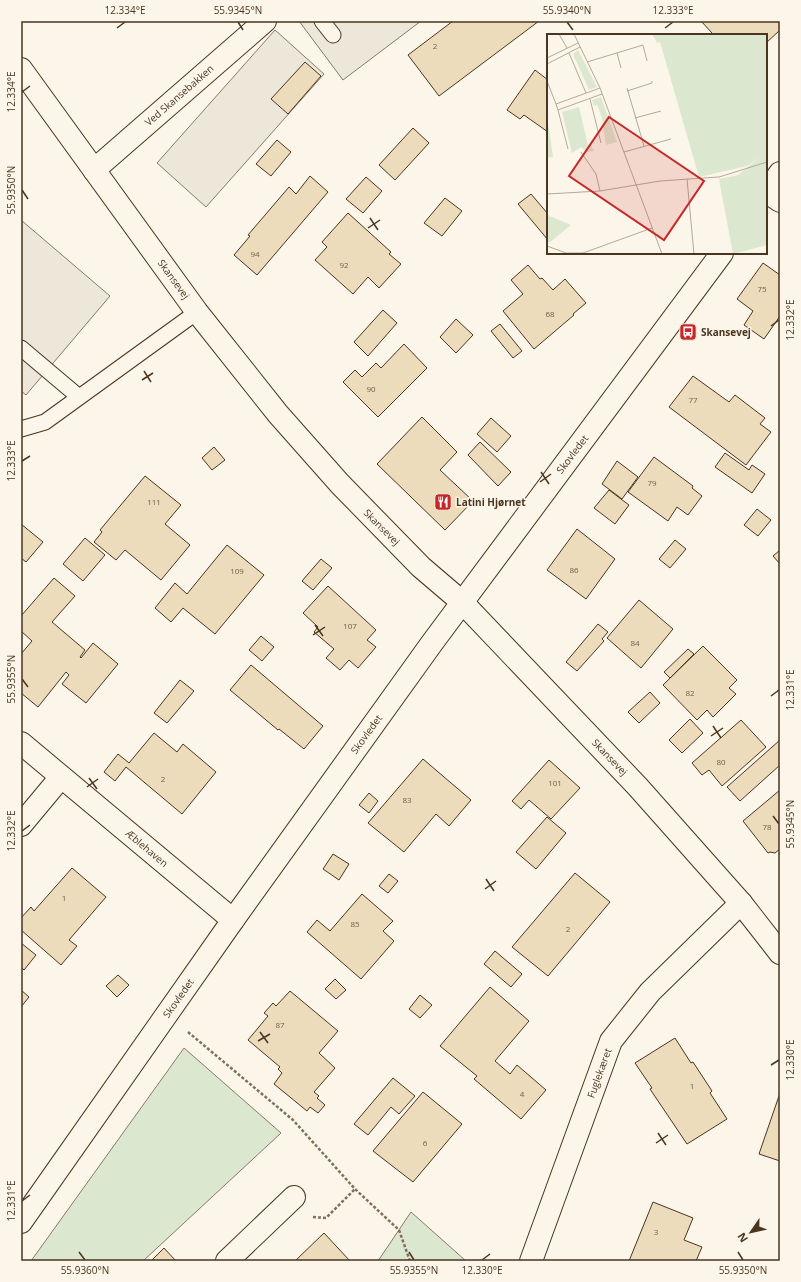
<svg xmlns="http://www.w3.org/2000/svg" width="801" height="1282" font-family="'Open Sans',sans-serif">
<rect width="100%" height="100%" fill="#fbf6e9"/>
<g fill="#dce7d0" stroke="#887966">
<path d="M184,1048L281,1133L143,1261H31Z"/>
<path d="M411,1212L466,1261H378Z"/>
</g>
<g fill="#ede7d9" stroke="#887966">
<path d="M299,21H421L343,80Z"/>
<path d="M275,30L324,74L206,207L157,163Z"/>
<path d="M21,220L110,296L26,395L21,391Z"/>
</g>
<g fill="#ecdcbc" stroke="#4a3520">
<path d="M453,21H539L439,96L408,55Z"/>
<path d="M701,21H777L780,24V30L766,43V35H710L712,33Z"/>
<path d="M305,62L321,76L288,114L271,99Z"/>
<path d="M535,70L548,80V132L524,115L520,119L507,110Z"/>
<path d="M413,128L429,143L395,180L379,165Z"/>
<path d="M277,140L291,152L271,176L256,164Z"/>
<path d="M310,176L328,192L257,275L234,255L250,236L248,235L289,187L296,194Z"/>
<path d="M366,177L382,191L363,213L346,199Z"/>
<path d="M531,194L548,214V240L518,204Z"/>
<path d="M445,198L462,211L442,236L424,223Z"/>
<path d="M348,213L391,252L389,254L401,264L379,288L368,277L353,294L315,260L327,247L322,242Z"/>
<path d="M763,263L780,275V316L764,339L744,325L753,311L737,299Z"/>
<path d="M528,265L540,279L542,278L553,290L565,279L586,303L573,314L574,315L534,349L503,311L523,294L511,280Z"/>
<path d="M383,310L397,323L368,356L354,342Z"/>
<path d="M456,319L473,335L456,353L440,337Z"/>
<path d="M500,324L522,351L513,358L491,331Z"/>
<path d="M404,344L427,368L378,417L343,382L355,370L362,377L376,363L381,368Z"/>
<path d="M693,376L729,402L735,395L765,418L760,424L771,432L746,465L669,407Z"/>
<path d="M422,417L457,452L440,470L473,501L445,530L377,464Z"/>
<path d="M491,418L511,436L497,452L477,434Z"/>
<path d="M480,442L511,472L498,486L468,455Z"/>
<path d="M214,447L225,460L212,470L202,458Z"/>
<path d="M725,453L749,470L752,465L765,474L752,493L715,467Z"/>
<path d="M654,457L693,486L692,488L702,496L688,515L677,507L668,521L628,492Z"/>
<path d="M617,461L638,477L622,499L602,484Z"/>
<path d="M145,476L181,505L165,524L190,545L161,580L125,550L116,560L94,542L102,532L100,530Z"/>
<path d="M609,490L629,505L615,524L594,508Z"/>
<path d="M757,509L771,520L758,536L744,525Z"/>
<path d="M21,524L43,542L26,562L21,558Z"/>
<path d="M577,529L615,559L586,599L547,570Z"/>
<path d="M85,538L105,555L83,581L63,564Z"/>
<path d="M675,540L686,549L670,568L659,559Z"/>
<path d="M227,545L264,575L215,634L183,608L171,622L155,608L175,583L187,594Z"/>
<path d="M780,550V564L773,556Z"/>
<path d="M321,559L332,568L313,590L302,581Z"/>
<path d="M54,578L75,596L52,622L85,650L80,657L81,658L93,643L118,664L86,703L62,684L69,675L66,672L38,707L21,693V654L32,641L21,631V616Z"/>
<path d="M328,586L376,630L367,640L376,647L358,668L349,660L340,670L326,658L334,649L314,632L318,627L303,613Z"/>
<path d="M639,600L673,629L641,668L607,638Z"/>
<path d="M598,624L608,632L602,639L604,641L577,671L566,662Z"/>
<path d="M261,636L274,647L262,661L249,650Z"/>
<path d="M703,646L737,680L729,688L736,694L713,717L707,710L697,720L663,685Z"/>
<path d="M688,649L694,654L670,678L664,672Z"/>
<path d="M251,665L323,726L304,749L279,729L278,730L230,690Z"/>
<path d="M180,680L194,691L167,723L154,713Z"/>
<path d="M650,692L660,703L639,723L628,712Z"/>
<path d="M690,719L703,733L682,753L669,740Z"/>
<path d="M741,720L766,747L722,786L709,770L702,775L692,763Z"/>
<path d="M154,733L177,752L183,744L216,772L182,814L126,767L115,781L104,772L118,754L129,763Z"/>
<path d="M780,740V765L740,801L727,787Z"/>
<path d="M423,759L471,800L449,826L436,814L404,852L368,823Z"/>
<path d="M549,760L580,788L551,819L529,800L521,809L512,801Z"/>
<path d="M780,790V849L775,853L770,852L768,853L743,821Z"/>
<path d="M369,793L378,801L369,813L359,805Z"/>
<path d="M547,817L566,833L536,869L516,852Z"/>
<path d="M333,854L349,864L339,880L323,869Z"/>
<path d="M72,868L106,897L69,940L77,946L61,965L21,930V918L31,907L34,911Z"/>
<path d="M575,873L610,902L548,976L512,947Z"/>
<path d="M389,874L398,881L388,893L379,886Z"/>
<path d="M362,894L393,921L383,931L394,941L361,979L307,932L317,920L330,931Z"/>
<path d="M21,943L36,955L24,970L21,967Z"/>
<path d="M495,951L522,974L511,987L484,964Z"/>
<path d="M118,975L129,985L117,997L106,986Z"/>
<path d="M335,979L346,990L336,999L325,989Z"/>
<path d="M490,987L529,1021L495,1061L510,1074L517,1065L546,1090L521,1119L474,1079L477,1076L440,1046Z"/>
<path d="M21,990L29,997L21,1007Z"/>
<path d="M290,991L338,1031L319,1053L335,1068L314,1092L319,1096L317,1098L325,1105L318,1113L310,1107L307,1111L274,1084L282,1073L278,1069L280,1067L248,1040L268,1016L264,1013L273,1003L276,1006Z"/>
<path d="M420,995L432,1005L420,1018L409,1009Z"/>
<path d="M675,1038L691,1063L693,1062L712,1091L710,1093L727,1119L687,1144L650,1089L652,1088L635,1063Z"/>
<path d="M393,1078L415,1096L399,1114L391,1107L368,1135L354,1124Z"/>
<path d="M423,1092L462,1124L413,1182L373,1151Z"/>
<path d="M780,1093V1161L759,1154Z"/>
<path d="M653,1202L693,1218L684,1240L702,1247L696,1261H629Z"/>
<path d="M324,1233L350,1261H295Z"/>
<path d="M164,1248L176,1261H151Z"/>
</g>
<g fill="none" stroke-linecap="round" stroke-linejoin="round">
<defs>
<g id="lane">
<path d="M322,21L333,35"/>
<path d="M21,348L79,397"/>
<path d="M21,429L45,422L197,312"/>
</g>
<g id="street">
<path d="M21,69L197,312L278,414L340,484L421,567L462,602"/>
<path d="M94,170L265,21"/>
<path d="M767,192L780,201"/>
<path d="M21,743L233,920"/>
<path d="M21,825L61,777"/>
<path d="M227,1261L294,1197"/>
<path d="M531,1261L611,1041L650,992L741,903"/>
</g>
<g id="secondary">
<path d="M766,193L780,173"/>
<path d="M462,602L638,787L741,903L780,953"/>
<path d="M21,1222L233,920L432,643L722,253"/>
</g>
</defs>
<use href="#lane" stroke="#4a3520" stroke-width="17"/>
<use href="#street" stroke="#4a3520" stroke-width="24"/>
<use href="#secondary" stroke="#4a3520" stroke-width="24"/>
<g stroke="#7f6f5c" stroke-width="2.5" stroke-dasharray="3 2" stroke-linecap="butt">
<path d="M188,1032L293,1120L355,1189L399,1230L410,1261"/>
<path d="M313,1217L326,1218L355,1189"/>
</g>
<use href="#lane" stroke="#fbf6e9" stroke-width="15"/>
<use href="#street" stroke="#fbf6e9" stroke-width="22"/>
<use href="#secondary" stroke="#fbf6e9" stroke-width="22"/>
</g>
<path fill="none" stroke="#4a3520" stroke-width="1.5" d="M238,22L243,30M567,22L573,30M117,28L125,22M665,28L673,22M22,92L30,86M22,190L28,199M370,218L378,230M368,228L380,220M771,326L779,320M144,371L151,382M142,380L153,373M22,461L30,456M541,472L549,484M540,482L551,474M315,625L323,636M313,635L325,627M22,679L28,687M771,696L779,690M713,726L721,738M711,736L723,728M89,778L97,789M87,787L98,779M773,816L779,824M22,831L30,825M486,879L494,891M485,889L496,881M260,1032L268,1043M258,1041L270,1034M771,1065L779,1060M658,1133L666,1145M656,1143L668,1135M22,1201L30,1195M79,1252L85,1260M409,1252L414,1260M738,1252L743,1260M482,1260L490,1254"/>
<defs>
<symbol id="bus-square" viewBox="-11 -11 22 22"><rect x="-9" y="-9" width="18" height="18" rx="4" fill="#c62828" stroke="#fbf6e9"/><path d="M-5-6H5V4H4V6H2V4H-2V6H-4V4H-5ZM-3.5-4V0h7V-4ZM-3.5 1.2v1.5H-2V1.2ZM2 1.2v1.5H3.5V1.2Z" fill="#fff"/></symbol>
<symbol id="restaurant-square" viewBox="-11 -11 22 22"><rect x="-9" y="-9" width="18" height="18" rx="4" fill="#c62828" stroke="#fbf6e9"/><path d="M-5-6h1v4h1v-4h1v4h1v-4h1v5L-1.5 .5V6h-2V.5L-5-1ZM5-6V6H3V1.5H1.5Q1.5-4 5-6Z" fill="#fff"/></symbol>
</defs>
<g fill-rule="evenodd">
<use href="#bus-square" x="678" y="322" width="20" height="20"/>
<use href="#restaurant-square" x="433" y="492" width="20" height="20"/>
</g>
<g text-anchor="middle" stroke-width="3" stroke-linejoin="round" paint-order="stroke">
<g font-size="8" fill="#725f47">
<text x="435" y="49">2</text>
<text x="255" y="257">94</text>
<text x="344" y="268">92</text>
<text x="762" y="292">75</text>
<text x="550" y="317">68</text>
<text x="371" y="392">90</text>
<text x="693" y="403">77</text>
<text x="652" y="486">79</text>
<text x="154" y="505">111</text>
<text x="574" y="573">86</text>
<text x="237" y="574">109</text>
<text x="350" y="629">107</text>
<text x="635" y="646">84</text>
<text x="690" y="696">82</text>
<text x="721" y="765">80</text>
<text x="163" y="782">2</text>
<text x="555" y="786">101</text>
<text x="407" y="803">83</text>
<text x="767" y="830">78</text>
<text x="64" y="901">1</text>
<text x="355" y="927">85</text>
<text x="568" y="932">2</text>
<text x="280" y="1028">87</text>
<text x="692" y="1089">1</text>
<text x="522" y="1097">4</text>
<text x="425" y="1146">6</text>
<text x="656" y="1235">3</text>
</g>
<g font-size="10" fill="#4a3520" stroke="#fbf6e9">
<text transform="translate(179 95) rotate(-41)" y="4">Ved Skansebakken</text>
<text transform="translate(174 279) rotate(54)" y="4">Skansevej</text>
<text transform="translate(572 454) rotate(-53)" y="4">Skovledet</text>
<text transform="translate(382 527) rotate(45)" y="4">Skansevej</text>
<text transform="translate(366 734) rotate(-54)" y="4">Skovledet</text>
<text transform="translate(610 757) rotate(46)" y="4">Skansevej</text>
<text transform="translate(147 848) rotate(40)" y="4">Æblehaven</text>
<text transform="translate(178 998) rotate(-55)" y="4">Skovledet</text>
<text transform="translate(599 1073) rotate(-70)" y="4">Fuglekæret</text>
</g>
<g font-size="10" font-weight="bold" fill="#4a3520" stroke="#fbf6e9" text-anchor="start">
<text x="701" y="336">Skansevej</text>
<text x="456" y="506">Latini Hjørnet</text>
</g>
</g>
<g transform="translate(547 34)">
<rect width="220" height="220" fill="#fbf6e9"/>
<path d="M105,0H220V211L186,220L172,145L191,141L213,123L200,132L152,143L113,8L110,9ZM31,16L50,53L42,56L26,20ZM54,63L70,108L59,111L55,84L50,71L47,72L45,66ZM32,73L41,111H44L47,117L40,118L34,113L25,119L15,78ZM0,81L6,123L0,124ZM0,181L24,191L2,209L0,207Z" fill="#dce7d0"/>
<path fill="none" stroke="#b4a999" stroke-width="1" d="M12,0L20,14M27,0L53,54L115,220M22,19L39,59M70,19L74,34M0,24L31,9M40,28L96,11L100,27M0,30L33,13M0,47L9,70M53,54L9,70L11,76L55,60M80,54L97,112M80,57L105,49V47M43,65L54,109M11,76L21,115M88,84L114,77M34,118L49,140L53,157M77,118L124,105M140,145L147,220M0,160L53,157L113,147L172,143L220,128M0,212L19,219H36L105,194"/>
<path fill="#c62828" fill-opacity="0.15" stroke="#c62828" stroke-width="2" d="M62,83L157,147L117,206L22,142Z"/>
<rect width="220" height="220" fill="none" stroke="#4a3520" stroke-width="2"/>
</g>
<rect width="801" height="1282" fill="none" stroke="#fbf6e9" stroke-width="44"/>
<g transform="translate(751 1232) rotate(236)" stroke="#fbf6e9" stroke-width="3" paint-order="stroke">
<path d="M0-3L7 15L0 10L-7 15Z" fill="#4a3520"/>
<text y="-6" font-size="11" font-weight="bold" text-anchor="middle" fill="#4a3520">N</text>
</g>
<rect x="22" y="22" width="757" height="1238" fill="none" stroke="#4a3520" stroke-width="1.5"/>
<g font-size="10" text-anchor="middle" fill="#4a3520">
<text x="125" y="14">12.334°E</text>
<text x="238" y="14">55.9345°N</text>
<text x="567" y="14">55.9340°N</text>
<text x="673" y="14">12.333°E</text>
<text transform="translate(11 92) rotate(-90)" y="4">12.334°E</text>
<text transform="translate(11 190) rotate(-90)" y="4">55.9350°N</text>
<text transform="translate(790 320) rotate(-90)" y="4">12.332°E</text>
<text transform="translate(11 461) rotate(-90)" y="4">12.333°E</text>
<text transform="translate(11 679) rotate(-90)" y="4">55.9355°N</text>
<text transform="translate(790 690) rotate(-90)" y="4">12.331°E</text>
<text transform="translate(790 824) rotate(-90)" y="4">55.9345°N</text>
<text transform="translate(11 831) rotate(-90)" y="4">12.332°E</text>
<text transform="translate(790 1060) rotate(-90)" y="4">12.330°E</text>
<text transform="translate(11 1201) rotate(-90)" y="4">12.331°E</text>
<text x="85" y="1274">55.9360°N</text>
<text x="414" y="1274">55.9355°N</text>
<text x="482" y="1274">12.330°E</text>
<text x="743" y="1274">55.9350°N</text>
</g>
</svg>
